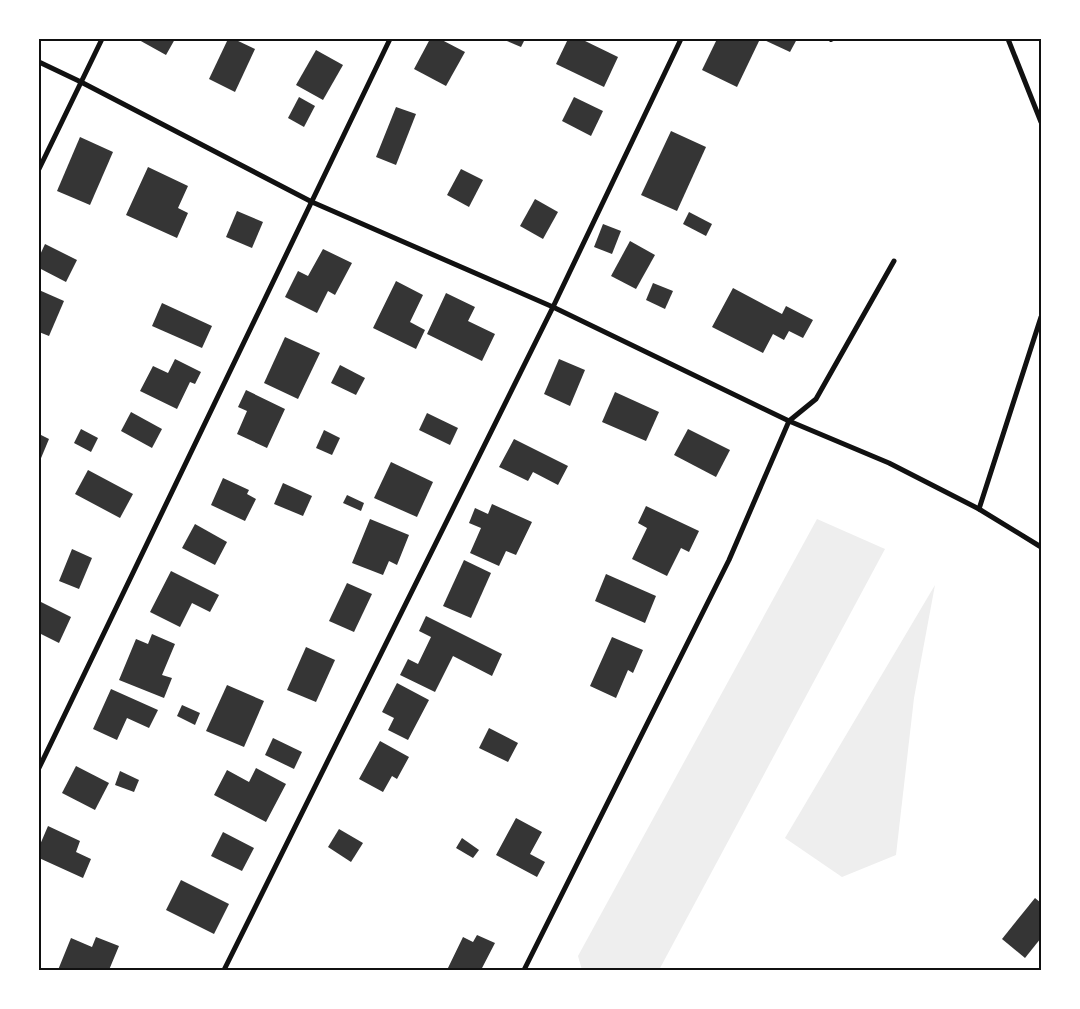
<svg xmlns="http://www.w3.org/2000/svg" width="1080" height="1009" font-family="'DM Sans',sans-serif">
<rect width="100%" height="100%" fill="#fff"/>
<g fill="#eee">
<path d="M817,519L885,549L659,970H582L578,956Z"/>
<path d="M935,585L914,698L896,855L842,877L785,838Z"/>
</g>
<g fill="#353535">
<path d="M140,39H175L166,55L139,40Z"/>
<path d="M228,39H234L255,49L235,92L209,79Z"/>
<path d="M430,39H440L465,52L446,86L414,69Z"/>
<path d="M502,39H525L521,47Z"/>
<path d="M568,39H581L618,57L604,87L556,64Z"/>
<path d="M717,39H760L737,87L702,70Z"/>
<path d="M762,39H797L790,52Z"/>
<path d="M316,50L343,65L323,100L296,85Z"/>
<path d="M299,97L315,106L304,127L288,118Z"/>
<path d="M574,97L603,111L591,136L562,121Z"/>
<path d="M396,107L416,114L396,165L376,157Z"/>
<path d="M671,131L706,147L677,211L641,195Z"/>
<path d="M80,137L113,152L90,205L57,191Z"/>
<path d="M148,167L188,186L178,208L188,213L177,238L126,215Z"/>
<path d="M461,169L483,180L469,207L447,195Z"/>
<path d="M535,199L558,212L543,239L520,226Z"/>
<path d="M237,211L263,222L252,248L226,237Z"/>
<path d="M689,212L712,224L706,236L683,224Z"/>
<path d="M603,224L621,231L612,254L594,247Z"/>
<path d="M630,241L655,255L636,289L611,276Z"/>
<path d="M45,244L77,260L66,282L39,268V257Z"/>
<path d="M323,249L352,263L335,295L328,291L317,313L285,297L298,271L308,276Z"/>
<path d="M396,281L423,295L410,322L425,330L416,349L373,328Z"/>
<path d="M653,283L673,291L665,309L646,300Z"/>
<path d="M733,288L782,314L786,306L813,320L803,338L789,331L784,340L773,334L763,353L712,327Z"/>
<path d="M39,290L64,301L49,336L39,332Z"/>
<path d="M446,293L475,307L468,321L495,334L482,361L427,334Z"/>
<path d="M162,303L212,326L202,348L152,326Z"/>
<path d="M285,337L320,353L298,399L264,383Z"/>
<path d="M175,359L201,372L195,384L190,382L177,409L140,391L153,366L168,373Z"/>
<path d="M559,359L585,370L570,406L544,394Z"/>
<path d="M340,365L365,378L356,395L331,383Z"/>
<path d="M246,390L285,409L267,448L237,434L247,411L238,407Z"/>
<path d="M615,392L659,412L646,441L602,422Z"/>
<path d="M131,412L162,429L152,448L121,431Z"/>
<path d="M427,413L458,428L450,445L419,430Z"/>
<path d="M81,429L98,438L91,452L74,443Z"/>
<path d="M688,429L730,450L716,477L674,455Z"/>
<path d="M324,430L340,438L332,455L316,448Z"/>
<path d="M39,434L49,439L39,463Z"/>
<path d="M514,439L568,466L558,485L533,472L528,481L499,467Z"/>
<path d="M391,462L433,482L417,517L374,498Z"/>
<path d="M88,470L133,494L120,518L75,494Z"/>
<path d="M223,478L249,490L247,494L256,499L245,521L211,505Z"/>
<path d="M283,483L312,496L303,516L274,504Z"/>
<path d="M347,495L364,503L361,511L343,503Z"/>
<path d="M492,504L532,522L516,555L506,551L499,566L470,553L481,528L469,523L475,508L488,514Z"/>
<path d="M646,506L699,531L689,552L681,548L667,576L632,559L647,528L638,523Z"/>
<path d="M370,519L409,535L397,565L389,561L383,575L352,563Z"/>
<path d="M195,524L227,542L215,565L182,548Z"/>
<path d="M72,549L92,558L79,589L59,581Z"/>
<path d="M464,560L491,573L471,618L443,606Z"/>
<path d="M171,571L219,595L210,612L192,603L180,627L150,612Z"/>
<path d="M606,574L656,596L645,623L595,601Z"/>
<path d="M347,583L372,594L354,632L329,621Z"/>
<path d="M39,601L71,617L59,643L39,633Z"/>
<path d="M426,616L502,654L492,676L453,656L435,692L400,675L408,659L418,664L431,637L419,631Z"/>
<path d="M152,634L175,644L162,675L172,678L164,698L119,680L136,639L148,644Z"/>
<path d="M612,637L643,650L633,673L628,670L616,698L590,686Z"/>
<path d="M306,647L335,660L316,702L287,690Z"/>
<path d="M397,683L429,700L408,740L388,730L394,718L382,712Z"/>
<path d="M227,685L264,701L244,747L206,731Z"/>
<path d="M111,689L158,710L149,728L127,718L117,740L93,729Z"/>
<path d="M182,705L200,713L195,725L177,716Z"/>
<path d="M489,728L518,743L508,762L479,748Z"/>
<path d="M273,738L302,752L294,769L265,755Z"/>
<path d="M380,741L409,757L397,779L392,776L383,792L359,779Z"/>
<path d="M76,766L109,783L95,810L62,793Z"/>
<path d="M256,768L286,784L266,822L214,795L227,770L249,782Z"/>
<path d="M120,771L139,780L134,792L115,785Z"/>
<path d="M516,818L542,832L530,854L545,862L537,877L496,855Z"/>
<path d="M48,826L80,841L76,852L91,859L83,878L39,858V847Z"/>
<path d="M339,829L363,843L351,862L328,847Z"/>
<path d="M223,832L254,848L242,871L211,856Z"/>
<path d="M462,838L479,850L473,858L456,848Z"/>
<path d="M181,880L229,904L214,934L166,910Z"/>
<path d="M1035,898L1041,903V938L1025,958L1002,939Z"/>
<path d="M477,935L495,943L481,970H447L463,937L473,942Z"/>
<path d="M96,937L119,946L109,970H58L71,938L92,947Z"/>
</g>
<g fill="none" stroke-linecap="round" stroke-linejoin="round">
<path stroke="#111" stroke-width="4" d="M831,40L833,39"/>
<g stroke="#111" stroke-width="5">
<path d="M1008,39L1041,122"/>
<path d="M39,62L81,82L312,202L553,307L789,421L889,463L979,509L1041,547"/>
<path d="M39,169L102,39"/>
<path d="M979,509L1041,317"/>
<path d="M39,768L390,39"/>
<path d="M224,970L553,307L681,39"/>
<path d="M524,970L729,560L789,421L816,399L894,261"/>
</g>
</g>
<rect width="1080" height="1009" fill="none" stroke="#ffffff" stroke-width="80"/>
<rect x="40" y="40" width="1000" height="929" fill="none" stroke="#111" stroke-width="2"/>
</svg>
